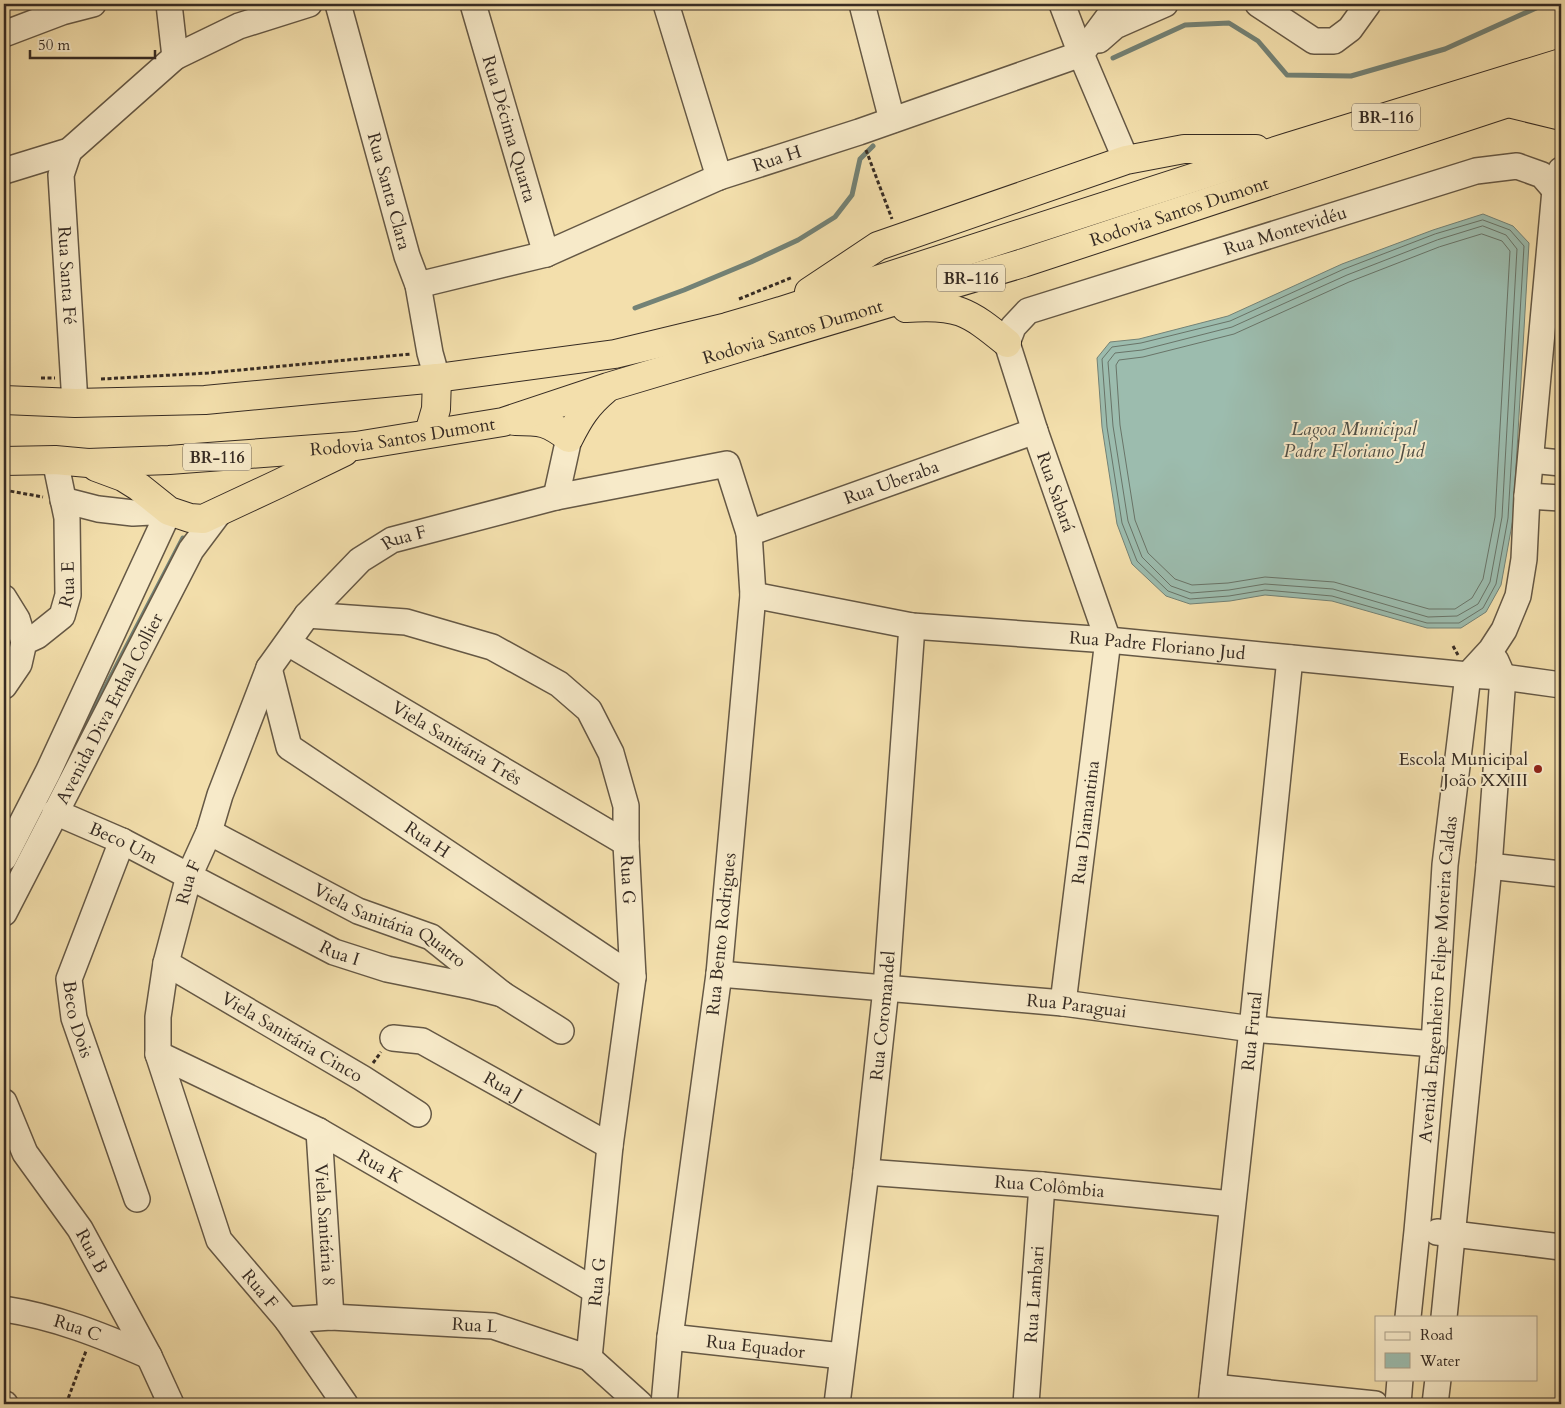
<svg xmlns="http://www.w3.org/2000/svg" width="1565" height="1408" font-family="Cardo,serif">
<rect width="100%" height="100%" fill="#f3dfac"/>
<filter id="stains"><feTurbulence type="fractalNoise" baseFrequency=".004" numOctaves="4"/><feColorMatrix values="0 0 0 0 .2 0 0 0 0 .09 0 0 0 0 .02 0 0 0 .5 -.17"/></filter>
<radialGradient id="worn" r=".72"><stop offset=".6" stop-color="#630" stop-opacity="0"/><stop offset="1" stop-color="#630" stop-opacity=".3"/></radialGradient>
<path fill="#9cbcae" stroke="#738276" d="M1483,214L1513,226L1529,243L1513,519L1501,585L1486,612L1461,628H1427L1332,601L1265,595L1230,601L1190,604L1166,596L1132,564L1117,524L1102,427L1097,358L1110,342L1139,339L1228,316L1342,264L1433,230Z"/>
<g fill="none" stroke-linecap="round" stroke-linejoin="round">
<g stroke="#697468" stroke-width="1">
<path d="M1483,220L1510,230L1524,246L1508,518L1496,584L1483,608L1459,623H1427L1332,596L1265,590L1229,596L1190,599L1168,591L1137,561L1122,523L1107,427L1102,359L1112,347L1141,343L1230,321L1344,269L1435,234Z"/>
<path d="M1483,226L1506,235L1517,249L1502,517L1490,582L1478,604L1457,616L1428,617L1333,589L1265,584L1229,590L1191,593L1171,586L1142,557L1128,521L1113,426L1108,362L1115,353L1142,350L1232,327L1347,275L1437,240Z"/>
<path d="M1482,234L1502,241L1510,251L1495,517L1483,579L1472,598L1455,609H1429L1334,582L1265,577L1228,583L1192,585L1175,579L1148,553L1135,520L1120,425L1116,365L1119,360L1143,357L1234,334L1349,282L1439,247Z"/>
</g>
<g stroke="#738276" stroke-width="5">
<path d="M1113,58L1185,25L1229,23L1258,41L1287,75L1351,76L1445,49L1545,4"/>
<path d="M635,308L684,290L751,262L798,240L835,217L852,195L860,159L873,146"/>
<path d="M66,763L183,538"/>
<path d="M4,886L17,860"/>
</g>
<defs>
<g id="minor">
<path id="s1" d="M338,4L407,256L418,285L430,353L437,378"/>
<path id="s2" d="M473,4L546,254"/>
<path d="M666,4L719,177"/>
<path d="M862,4L892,120"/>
<path d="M1062,4L1081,54L1126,160"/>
<path d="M1258,4L1314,41H1334L1350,29L1368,4"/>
<path d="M4,34L62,12L93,4"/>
<path d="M1099,40L1115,26L1165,4"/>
<path d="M175,57L239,26L309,4"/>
<path id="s3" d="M69,151L61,175L75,403"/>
<path d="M4,171L69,151L175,57L169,4"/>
<path id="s4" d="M418,285L546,254L719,177L859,132L1081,54L1118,4"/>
<path d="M1531,460L1561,463"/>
<path d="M1527,496L1561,498"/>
<path d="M556,497L569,438"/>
<path id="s5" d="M749,533L1035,431"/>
<path id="s6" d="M753,595L912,626L1108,640L1468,675L1503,677L1561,685"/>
<path d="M4,598L17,619L24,642"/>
<path id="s7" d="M307,615L406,622L492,647L559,684L589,710L611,753L626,806V843L633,977L610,1146L589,1358"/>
<path id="s8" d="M288,643L626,843"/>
<path id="s9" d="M269,668L289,747L633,977"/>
<path id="s10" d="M4,686L19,664L24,642L37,636L62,616L68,595L67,518L55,460"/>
<path id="s11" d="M55,812L122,841L334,952L387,969L471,986L502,994"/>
<path id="s12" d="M209,832L358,911L431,937L502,994L561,1031"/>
<path id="s13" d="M122,841L69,979L74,1018L137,1199"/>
<path d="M4,858L48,772L169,511L133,513L98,509L63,500"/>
<path d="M1489,866L1561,874"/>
<path id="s14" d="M4,913L191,550L221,510"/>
<path id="s15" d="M166,963L362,1078L418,1114"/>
<path id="s16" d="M719,974L1063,1003L1252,1029L1434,1044"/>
<path id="s17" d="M1063,1003L1108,640L1035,431L1007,343L1013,327L1028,311L1476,171L1517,166L1542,175L1555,190"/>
<path id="s18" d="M393,1038L422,1041L610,1146"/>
<path id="s19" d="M158,1054L319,1131L596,1291"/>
<path id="s20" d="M4,1102L25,1153L80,1229L149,1356L171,1404"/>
<path id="s21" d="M319,1131L331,1317"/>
<path id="s22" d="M866,1172L1042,1185L1232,1204"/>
<path d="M1437,1232L1561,1247"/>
<path id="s23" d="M4,1309C56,1317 101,1335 149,1356"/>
<path id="s24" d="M1408,1317L1417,1231L1434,1044L1445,865L1468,675L1491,650L1504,630L1518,596L1524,559L1527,496L1555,190L1561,170"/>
<path d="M1444,1317L1489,866L1503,677L1496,661"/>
<path id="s25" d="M287,1320L331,1317L493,1326L589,1358L640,1404"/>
<path id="s26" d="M670,1337L842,1356"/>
<path d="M1213,1387L1375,1404"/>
<path d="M4,1404H5"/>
<path id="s27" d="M345,1404L287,1320L219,1240L158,1054V1017L166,963L189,876L209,832L220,795L269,668L307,615L360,560L392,540L556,497L727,464L749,533L753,595L719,974L670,1337L664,1404"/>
<path id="s28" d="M837,1404L866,1172L886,988L912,626"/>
<path id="s29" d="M1026,1404L1042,1185"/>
<path id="s30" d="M1211,1404L1252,1029L1290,658"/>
<path d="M1398,1404L1400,1379"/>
<path d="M1435,1404L1438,1379"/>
</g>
<g id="highway">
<path d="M1512,104L1561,116"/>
<path d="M809,292L878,246L1126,160L1184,149H1256"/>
<path d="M906,308C957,304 968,311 1007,343"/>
<path d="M4,400L75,403L205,400L437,378L615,354L727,327L781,311L1288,147L1561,63"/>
<path d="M515,421C542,421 548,422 569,438C579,418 587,405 605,390"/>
<path d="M429,433L436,409L437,378"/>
<path id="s31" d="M4,461L55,460L88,463L169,460L222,456L356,446L503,422L608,387L1023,263L1508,103L1561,89"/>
<path d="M96,467L123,477L139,487L169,511L190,518L203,519L278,484L344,452"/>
</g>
</defs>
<use href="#minor" stroke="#655845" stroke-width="28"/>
<use href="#highway" stroke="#362b23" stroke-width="30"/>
<g stroke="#362b23" stroke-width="3" stroke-dasharray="4 2.5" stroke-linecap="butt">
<path d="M866,150L892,219"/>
<path d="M739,299L793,277"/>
<path d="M41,378H55"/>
<path d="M101,379L208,373L411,354"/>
<path d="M4,490L43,497"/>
<path d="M1453,646L1458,655"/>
<path d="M373,1063L381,1052"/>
<path d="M66,1404L86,1351"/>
</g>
<use href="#minor" stroke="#f7eac9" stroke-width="25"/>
<use href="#highway" stroke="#f3dfac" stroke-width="28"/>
</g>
<circle fill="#8f2418" stroke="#f7eac9" stroke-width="2" cx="1538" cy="769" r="5"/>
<g text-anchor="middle" stroke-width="4" stroke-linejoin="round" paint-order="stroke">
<g fill="#f7eac9" stroke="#706455" stroke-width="1">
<rect x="1352" y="103.5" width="68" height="27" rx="4"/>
<rect x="937" y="264.5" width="68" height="27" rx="4"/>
<rect x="183" y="443.5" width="68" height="27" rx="4"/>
</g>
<g font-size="16" font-weight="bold" fill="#362b23">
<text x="1386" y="123">BR-116</text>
<text x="971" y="284">BR-116</text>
<text x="217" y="463">BR-116</text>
</g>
<g font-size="18" fill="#362b23" stroke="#f7eac9">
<text dy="6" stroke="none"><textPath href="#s2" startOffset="130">Rua Décima Quarta</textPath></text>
<text dy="6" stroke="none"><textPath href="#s4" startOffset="382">Rua H</textPath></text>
<text dy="6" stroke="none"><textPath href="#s1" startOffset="194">Rua Santa Clara</textPath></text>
<text dy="6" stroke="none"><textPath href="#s31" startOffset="1210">Rodovia Santos Dumont</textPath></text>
<text dy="6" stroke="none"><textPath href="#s17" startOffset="988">Rua Montevidéu</textPath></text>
<text dy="6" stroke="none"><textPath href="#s3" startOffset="126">Rua Santa Fé</textPath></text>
<text dy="6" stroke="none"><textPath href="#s31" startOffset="805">Rodovia Santos Dumont</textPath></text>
<text dy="6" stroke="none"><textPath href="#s31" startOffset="400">Rodovia Santos Dumont</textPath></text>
<text dy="6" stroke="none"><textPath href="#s5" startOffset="151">Rua Uberaba</textPath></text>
<text transform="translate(1056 492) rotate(71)" y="6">Rua Sabará</text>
<text dy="6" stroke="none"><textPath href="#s27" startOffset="999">Rua F</textPath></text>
<text dy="6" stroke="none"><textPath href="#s10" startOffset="128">Rua E</textPath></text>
<text dy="6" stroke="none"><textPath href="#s6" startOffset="408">Rua Padre Floriano Jud</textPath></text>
<text dy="6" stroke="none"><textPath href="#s14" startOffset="230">Avenida Diva Erthal Collier</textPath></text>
<text dy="6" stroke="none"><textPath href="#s8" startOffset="196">Viela Sanitária Três</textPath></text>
<text dy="6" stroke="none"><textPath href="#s17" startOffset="182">Rua Diamantina</textPath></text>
<text dy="6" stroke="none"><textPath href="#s9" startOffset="248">Rua H</textPath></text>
<text dy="6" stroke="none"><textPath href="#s11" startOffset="75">Beco Um</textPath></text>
<text dy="6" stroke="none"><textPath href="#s7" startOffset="482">Rua G</textPath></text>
<text dy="6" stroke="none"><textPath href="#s27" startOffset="578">Rua F</textPath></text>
<text dy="6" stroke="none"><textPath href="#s12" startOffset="204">Viela Sanitária Quatro</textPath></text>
<text transform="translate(721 934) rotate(-84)" y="6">Rua Bento Rodrigues</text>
<text dy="6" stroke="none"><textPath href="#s11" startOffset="318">Rua I</textPath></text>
<text dy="6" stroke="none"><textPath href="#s24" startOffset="339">Avenida Engenheiro Felipe Moreira Caldas</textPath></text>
<text dy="6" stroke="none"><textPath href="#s16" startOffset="359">Rua Paraguai</textPath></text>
<text dy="6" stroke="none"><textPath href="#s28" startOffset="391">Rua Coromandel</textPath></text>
<text dy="6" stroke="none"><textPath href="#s13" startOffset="189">Beco Dois</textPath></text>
<text dy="6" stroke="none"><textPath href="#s30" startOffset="375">Rua Frutal</textPath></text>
<text dy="6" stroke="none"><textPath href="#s15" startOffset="146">Viela Sanitária Cinco</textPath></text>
<text dy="6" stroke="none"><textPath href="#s18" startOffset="122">Rua J</textPath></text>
<text dy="6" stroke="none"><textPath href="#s19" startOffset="249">Rua K</textPath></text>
<text dy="6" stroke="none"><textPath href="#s22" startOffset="184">Rua Colômbia</textPath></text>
<text dy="6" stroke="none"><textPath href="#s21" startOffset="94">Viela Sanitária 8</textPath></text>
<text dy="6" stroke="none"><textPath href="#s20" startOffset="174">Rua B</textPath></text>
<text transform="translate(597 1282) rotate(-84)" y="6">Rua G</text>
<text transform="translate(260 1289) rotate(50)" y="6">Rua F</text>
<text dy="6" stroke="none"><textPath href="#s29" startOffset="110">Rua Lambari</textPath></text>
<text dy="6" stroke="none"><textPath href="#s25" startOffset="188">Rua L</textPath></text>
<text dy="6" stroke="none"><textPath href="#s23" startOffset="76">Rua C</textPath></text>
<text dy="6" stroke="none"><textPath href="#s26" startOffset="86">Rua Equador</textPath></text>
</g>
<g font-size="18" fill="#362b23" stroke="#f7eac9" text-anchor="end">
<text x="1528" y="765">Escola Municipal<tspan x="1528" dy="21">João XXIII</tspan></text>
</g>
<g font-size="19" font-style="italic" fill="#504f46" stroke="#f7eac9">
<text x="1354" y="435">Lagoa Municipal<tspan x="1354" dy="22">Padre Floriano Jud</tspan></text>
</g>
</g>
<rect width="1565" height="1408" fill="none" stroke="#f3dfac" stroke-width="20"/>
<rect x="5" y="5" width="1555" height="1398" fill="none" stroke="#362b23" stroke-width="2.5"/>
<rect x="10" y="10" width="1545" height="1388" fill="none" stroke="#362b23"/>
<rect x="1375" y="1316" width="162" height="65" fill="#f7eac9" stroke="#aa9e87"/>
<rect x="1385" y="1332" width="25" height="8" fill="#f7eac9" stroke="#aa9e87"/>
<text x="1420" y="1340" font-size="15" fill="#362b23">Road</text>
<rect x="1385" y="1353" width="25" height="15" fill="#9cbcae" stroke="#aa9e87"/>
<text x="1420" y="1366" font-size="15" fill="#362b23">Water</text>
<path d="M30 50v8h125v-8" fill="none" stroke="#362b23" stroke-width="2.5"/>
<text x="38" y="50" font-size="15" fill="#362b23" stroke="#f7eac9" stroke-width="4" paint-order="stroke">50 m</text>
<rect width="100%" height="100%" filter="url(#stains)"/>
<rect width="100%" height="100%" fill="url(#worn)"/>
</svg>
